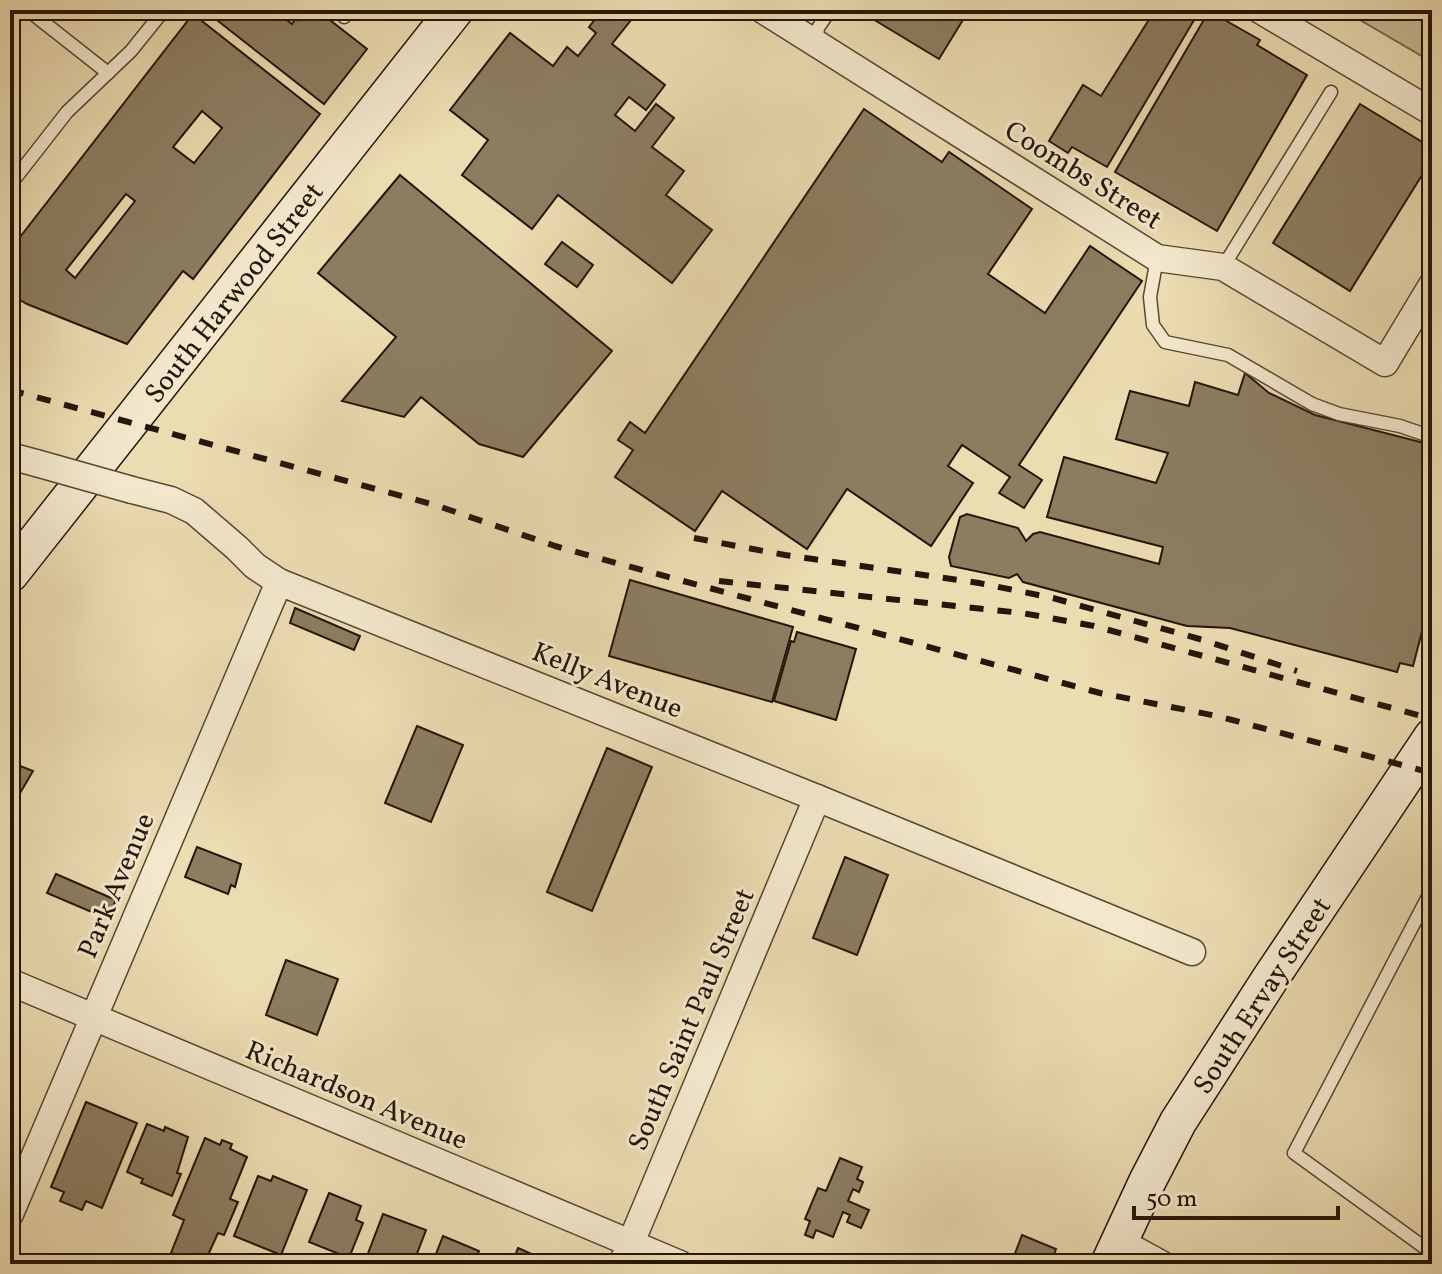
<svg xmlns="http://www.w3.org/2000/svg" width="1442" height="1274" font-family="Vollkorn,serif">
<rect width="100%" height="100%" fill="#ecdcb2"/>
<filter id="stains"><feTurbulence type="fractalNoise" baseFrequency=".0025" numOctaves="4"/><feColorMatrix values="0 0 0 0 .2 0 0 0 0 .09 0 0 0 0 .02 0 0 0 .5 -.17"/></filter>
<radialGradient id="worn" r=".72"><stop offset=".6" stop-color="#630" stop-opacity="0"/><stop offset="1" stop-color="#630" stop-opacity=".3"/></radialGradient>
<path fill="#caba95" stroke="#77684f" stroke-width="2" d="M1343,10H1432V62Z"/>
<g fill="#8c7d61" stroke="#241609" stroke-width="2" fill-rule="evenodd">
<path d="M204,10H274L292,24L302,10H317L367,49L324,104Z"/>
<path d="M602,10H639L612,44L665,85L646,110L629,97L615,115L635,131L656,104L674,118L652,147L684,171L666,195L712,230L672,283L558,195L532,229L462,175L488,140L450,110L510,33L553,66L567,47L578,56L596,33L589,27Z"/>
<path d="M858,10H969L939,59Z"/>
<path d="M1155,10H1200L1107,167L1072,147L1068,153L1049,141L1083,85L1101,96Z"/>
<path d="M1209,11L1260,40L1257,45L1307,75L1217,231L1115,172Z"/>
<path d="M193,14L320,114L193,279L183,271L127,344L27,304L10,294V250ZM202,111L222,128L194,163L173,147ZM126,194L135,201L75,278L66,270Z"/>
<path d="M1360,104L1432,148V159L1350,291L1273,243Z"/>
<path d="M864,109L942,162L949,152L1032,209L988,274L1045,313L1090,246L1142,281L1019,465L1042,480L1024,508L999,493L1010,477L962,445L948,466L973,483L931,546L847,489L807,549L722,491L695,531L615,477L633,450L618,440L630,422L645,433Z"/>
<path d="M400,175L612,351L523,457L479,444L421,397L404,417L342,401L396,337L318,273Z"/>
<path d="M562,242L593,265L577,287L545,264Z"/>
<path d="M1245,373L1269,393L1315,415L1432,445V593L1413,666L1400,663L1397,672L1230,628L1187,626L1023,582L1017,574L1009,578L951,566L949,557L960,517L967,514L1018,528L1026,541L1033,534L1040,532L1159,564L1163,547L1047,517L1064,457L1156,483L1168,453L1116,439L1130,391L1189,406L1195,382L1238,395Z"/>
<path d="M630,580L793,627L772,702L609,656Z"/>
<path d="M295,608L360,636L354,650L290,623Z"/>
<path d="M797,632L856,649L836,720L774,701L791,641L794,642Z"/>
<path d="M417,726L463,745L431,822L385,803Z"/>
<path d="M607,748L652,767L592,911L547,892Z"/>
<path d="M10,762L33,771L10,810Z"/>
<path d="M197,847L241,864L235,887L231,885L228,894L185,877Z"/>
<path d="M845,857L888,875L857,955L813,938Z"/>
<path d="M56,874L116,900L108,919L47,893Z"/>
<path d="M286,960L338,979L317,1035L266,1015Z"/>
<path d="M86,1102L137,1123L102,1208L86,1201L82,1210L60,1201L64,1192L51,1187Z"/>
<path d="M147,1124L164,1131L165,1127L188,1137L177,1173L181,1174L172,1196L141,1183L143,1179L127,1172Z"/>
<path d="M205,1138L220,1145L222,1140L232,1144L230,1149L247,1157L230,1199L238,1202L224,1235L218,1233L204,1264H197L171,1253L184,1220L173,1215Z"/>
<path d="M840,1158L862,1167L857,1179L863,1182L859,1192L853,1189L848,1201L869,1210L861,1228L847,1222L850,1215L843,1212L833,1237L816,1230L813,1238L805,1235L810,1221L805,1219L818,1188L826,1191Z"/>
<path d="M258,1176L271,1181L273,1176L307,1190L281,1255L234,1236Z"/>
<path d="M329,1193L361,1206L356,1220L363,1223L349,1258L309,1242Z"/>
<path d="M383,1214L426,1230L413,1264H364Z"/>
<path d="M1022,1235L1056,1249L1050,1264H1011Z"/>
<path d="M443,1236L479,1251L473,1264H432Z"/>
<path d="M518,1248L554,1264H512Z"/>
</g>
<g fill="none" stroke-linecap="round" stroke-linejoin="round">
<defs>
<g id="lane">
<path d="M28,10L108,73"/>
<path d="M293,10L298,14"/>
<path d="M344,17L350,10"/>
<path d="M816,44L818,28L830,10"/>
<path d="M10,185L67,112L131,51L164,10"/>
<path d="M1157,258L1150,297L1153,325L1165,342L1228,355L1312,404L1339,414L1400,426L1432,437"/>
<path d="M1223,267L1331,92"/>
<path d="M1432,889L1294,1153L1432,1253"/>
</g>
<g id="street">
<path d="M763,10L1157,258L1223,267L1385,363L1432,285"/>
<path d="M1260,10L1432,112"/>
<path d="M10,456L36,463"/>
<path d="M132,490L171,500L194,511L237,548L255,566L279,582L817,798L1192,952"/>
<path d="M10,982L680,1264"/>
<path d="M10,1214L279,582"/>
<path d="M1119,1241L1161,1264"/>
<path d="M622,1264L817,798"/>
</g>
<g id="secondary">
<path d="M10,574L455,10"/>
<path d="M1109,1264L1147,1182L1178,1122L1270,979L1432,737"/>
</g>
</defs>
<use href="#lane" stroke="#564833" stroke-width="15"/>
<use href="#street" stroke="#564833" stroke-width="29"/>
<use href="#secondary" stroke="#241609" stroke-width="39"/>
<use href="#lane" stroke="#f3e8cd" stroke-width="12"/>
<use href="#street" stroke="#f3e8cd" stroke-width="26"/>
<use href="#secondary" stroke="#f3e8cd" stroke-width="36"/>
<g stroke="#241609" stroke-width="6" stroke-dasharray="14 14" stroke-linecap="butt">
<path d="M10,390L435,505L555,546L620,564L1100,693L1217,716L1432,773"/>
<path d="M694,538L785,555L979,583L1053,598L1203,640L1297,671"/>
<path d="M719,581L1022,613L1094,626L1432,719"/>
</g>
<defs>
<path id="street-bridge" d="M36,463L132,490"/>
</defs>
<use href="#street-bridge" stroke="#564833" stroke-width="29" stroke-linecap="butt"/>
<use href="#street-bridge" stroke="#f3e8cd" stroke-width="26"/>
</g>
<g text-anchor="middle" stroke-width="6" stroke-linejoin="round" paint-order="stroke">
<g font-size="28" fill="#241609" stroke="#f3e8cd">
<text transform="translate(1084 174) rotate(32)" y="10">Coombs Street</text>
<text transform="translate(233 292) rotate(-52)" y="10">South Harwood Street</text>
<text transform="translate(608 679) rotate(22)" y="10">Kelly Avenue</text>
<text transform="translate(115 885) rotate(-67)" y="10">Park Avenue</text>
<text transform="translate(1261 995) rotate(-57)" y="10">South Ervay Street</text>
<text transform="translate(690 1019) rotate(-67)" y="10">South Saint Paul Street</text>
<text transform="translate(357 1094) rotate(23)" y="10">Richardson Avenue</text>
</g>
</g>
<rect width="1442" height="1274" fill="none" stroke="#ecdcb2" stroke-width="40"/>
<rect x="12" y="12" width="1418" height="1250" fill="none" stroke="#241609" stroke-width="4"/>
<rect x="20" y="20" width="1402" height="1234" fill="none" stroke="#241609" stroke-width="2"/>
<path d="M1134 1206v12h204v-12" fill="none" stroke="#241609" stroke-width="4"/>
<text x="1146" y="1206" font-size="24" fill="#241609" stroke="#f3e8cd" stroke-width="6" paint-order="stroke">50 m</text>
<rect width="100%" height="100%" filter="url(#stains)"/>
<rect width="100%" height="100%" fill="url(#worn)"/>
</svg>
